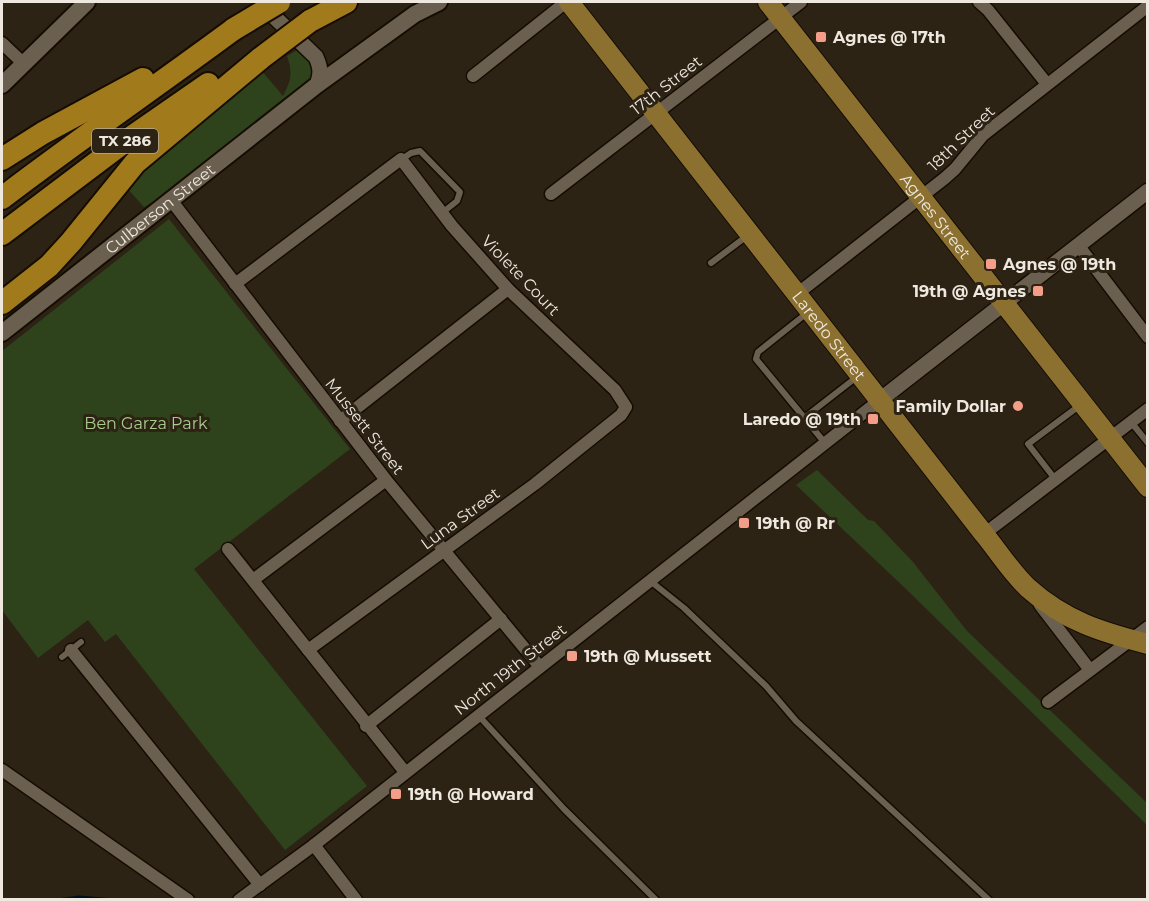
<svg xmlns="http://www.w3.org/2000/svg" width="1149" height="901" font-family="Montserrat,sans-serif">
<rect width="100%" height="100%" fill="#2d2315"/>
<g fill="#2e431c">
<path d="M299,49C310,58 313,67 312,82L164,196L144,207L125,186L261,70L283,96C291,81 293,72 287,56Z"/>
<path d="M169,219L350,449L194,569L367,786L285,850L116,634L105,642L88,620L38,658L2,610V351Z"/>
<path d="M817,470L868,520L874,521L913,562L967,631L1147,803V825L905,588L796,485Z"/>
</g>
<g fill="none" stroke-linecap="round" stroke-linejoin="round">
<path stroke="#000d23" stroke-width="3" d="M57,900L79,897L115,900"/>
<defs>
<g id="service">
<path d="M402,159L411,153L420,151L460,192L457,201L442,213"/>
<path d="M711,263L747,236"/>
<path d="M807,313L758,352L756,359L825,443"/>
<path d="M804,418L858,376"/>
<path d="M1131,422L1148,443"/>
<path d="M1055,479L1028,444L1079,406"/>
<path d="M649,580L684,608L766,686L796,721L989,900"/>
<path d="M62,657L81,642"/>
<path d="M478,715L564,809L656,900"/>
</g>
<g id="minor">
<path d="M979,2L988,10L1047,84"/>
<path d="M2,43L24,64"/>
<path d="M473,76L566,2"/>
<path d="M551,194L801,2"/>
<path d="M171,200L386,480L540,667"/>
<path d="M1078,245L1148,337"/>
<path d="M235,284L401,159L452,226L508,289L615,390L626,407L621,415L535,484L308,650"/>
<path d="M797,294L945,178L955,169L983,135L1148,6"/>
<path d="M340,421L508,289"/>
<path d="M984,534L1148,409"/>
<path d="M228,549L405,772"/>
<path d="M253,580L386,480"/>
<path d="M1040,605L1090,670"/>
<path d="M71,650L260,885"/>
<path d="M1048,702L1148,627"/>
<path d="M366,726L501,619"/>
<path d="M2,770L188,900"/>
<path d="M314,845L356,900"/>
<path d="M239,900L314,845L880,400"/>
</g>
<g id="tertiary">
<path d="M262,5L316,57C321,68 321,74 317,85"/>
<path d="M880,400L1148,191"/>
</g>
<g id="secondary">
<path d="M2,85L87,2"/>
<path id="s1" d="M2,333L317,85L415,14L439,2"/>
</g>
<g id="primary">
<path id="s2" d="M569,2L984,534C998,551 1011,572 1028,588C1065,621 1101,632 1148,644"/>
<path id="s3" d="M768,2L1148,487"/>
</g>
<g id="motorway">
<path d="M310,21L346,2"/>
<path d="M2,159L43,133L143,79"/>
<path d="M2,198C78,140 157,86 234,29"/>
<path d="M2,234L120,145L208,84"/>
<path d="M2,303L49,266L71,242L135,163L261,58"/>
</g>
</defs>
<use href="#service" stroke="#150c02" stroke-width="9"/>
<use href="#minor" stroke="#150c02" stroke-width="15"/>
<use href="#tertiary" stroke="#150c02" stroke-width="18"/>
<use href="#secondary" stroke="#150c02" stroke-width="20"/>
<use href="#primary" stroke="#150c02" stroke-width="22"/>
<use href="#motorway" stroke="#150c02" stroke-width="26"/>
<use href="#service" stroke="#6b6050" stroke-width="6"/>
<use href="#minor" stroke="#6b6050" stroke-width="12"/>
<use href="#tertiary" stroke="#6b6050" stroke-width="15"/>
<use href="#secondary" stroke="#6b6050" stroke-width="16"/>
<use href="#primary" stroke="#8b7030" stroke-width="20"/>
<use href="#motorway" stroke="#a17a1b" stroke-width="22"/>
<defs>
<g id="motorway-bridge">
<path d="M234,29L279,2"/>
<path d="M261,58L310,21"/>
</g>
</defs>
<use href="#motorway-bridge" stroke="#150c02" stroke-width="26" stroke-linecap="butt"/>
<use href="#motorway-bridge" stroke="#a17a1b" stroke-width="22"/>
</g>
<g fill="#f49e8a" stroke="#2d2315" stroke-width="2">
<rect x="815" y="31" width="12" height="12" rx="3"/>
<rect x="985" y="258" width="12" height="12" rx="3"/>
<rect x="1032" y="285" width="12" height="12" rx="3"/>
<circle cx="1018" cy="406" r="6"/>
<rect x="867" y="413" width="12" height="12" rx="3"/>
<rect x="738" y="517" width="12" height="12" rx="3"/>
<rect x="566" y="650" width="12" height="12" rx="3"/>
<rect x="390" y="788" width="12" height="12" rx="3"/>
</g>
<g text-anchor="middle" stroke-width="6" stroke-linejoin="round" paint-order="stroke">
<rect fill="#2d2315" stroke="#b4ada2" stroke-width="1.5" x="92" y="129" width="66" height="24" rx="4.5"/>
<g font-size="15" font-weight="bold" fill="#eee8df">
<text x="125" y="146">TX 286</text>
</g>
<g font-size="16" font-weight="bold" fill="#eee8df" stroke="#2d2315" text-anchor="start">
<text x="833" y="43">Agnes @ 17th</text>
<text x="1003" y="270">Agnes @ 19th</text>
<text x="1026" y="297" text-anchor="end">19th @ Agnes</text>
<text x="1006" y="412" text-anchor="end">Family Dollar</text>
<text x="861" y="425" text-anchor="end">Laredo @ 19th</text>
<text x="756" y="529">19th @ Rr</text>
<text x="584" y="662">19th @ Mussett</text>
<text x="408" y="800">19th @ Howard</text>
</g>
<g font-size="16" fill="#eee8df" stroke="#2d2315">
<text transform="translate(666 85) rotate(-38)" y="6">17th Street</text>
<text transform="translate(961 138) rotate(-44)" y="6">18th Street</text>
<text dy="6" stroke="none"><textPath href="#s1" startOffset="201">Culberson Street</textPath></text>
<text dy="6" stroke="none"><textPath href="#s3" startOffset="272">Agnes Street</textPath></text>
<text transform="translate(521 275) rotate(46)" y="6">Violete Court</text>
<text dy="6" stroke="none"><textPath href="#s2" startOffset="423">Laredo Street</textPath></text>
<text transform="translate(365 426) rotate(52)" y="6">Mussett Street</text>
<text transform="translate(460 518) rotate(-36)" y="6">Luna Street</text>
<text transform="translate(510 669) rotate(-38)" y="6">North 19th Street</text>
</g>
<g font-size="16" fill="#a7cd8c" stroke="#2d2315">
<text x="146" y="429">Ben Garza Park</text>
</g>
</g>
<rect width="1149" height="901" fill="none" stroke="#eee8df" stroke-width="6"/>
</svg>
